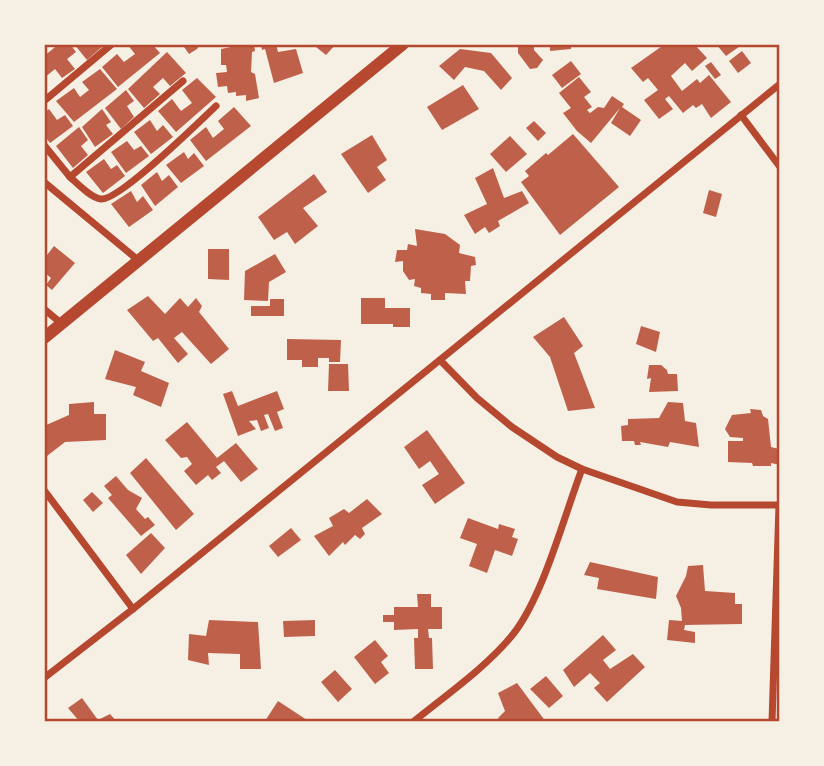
<svg xmlns="http://www.w3.org/2000/svg" width="824" height="766" font-family="Manrope,sans-serif">
<rect width="100%" height="100%" fill="#f6efe4"/>
<g fill="#bf614a">
<path d="M59,44H70L76,52L67,59L75,69L62,78L55,69L44,78V56Z"/>
<path d="M74,44H99L102,47L87,60Z"/>
<path d="M127,44H152L160,53L118,87L102,67L117,54L124,62L135,54Z"/>
<path d="M182,44H200L197,49L189,54Z"/>
<path d="M236,44H254L255,51L252,52L251,72L255,74L259,98L246,101V95L236,96V92L228,93L227,86L218,87L216,73L227,72L226,65H221V49L236,46Z"/>
<path d="M261,44H276L278,52L296,49L303,73L274,83L265,49L262,50Z"/>
<path d="M319,44H336L326,55L316,47Z"/>
<path d="M518,44H534V50L543,60L537,68L530,69L518,53Z"/>
<path d="M550,44H571V49L550,51Z"/>
<path d="M665,44H694L707,58L692,71L685,63L671,76L682,91L697,79L700,83L709,75L731,102L711,118L702,104L696,108L693,105L683,113L669,96L665,99L673,109L659,119L644,100L658,90L648,78L643,82L631,68Z"/>
<path d="M716,44H743L726,56Z"/>
<path d="M460,49L491,53L512,78L501,90L484,71L465,67L454,80L439,66Z"/>
<path d="M742,51L751,63L738,73L729,61Z"/>
<path d="M167,52L186,73L170,86L163,78L153,87L160,94L144,108L128,89Z"/>
<path d="M571,61L581,74L562,88L552,75Z"/>
<path d="M711,62L721,75L715,79L705,66Z"/>
<path d="M100,69L117,89L74,122L56,101L74,88L80,97L89,90L82,82Z"/>
<path d="M579,77L591,92L584,97L592,107L587,110L590,113L598,107L604,108L612,96L624,104L622,107L641,120L630,136L611,123L620,108L591,143L577,131L563,113L571,108L559,93Z"/>
<path d="M197,78L216,97L176,132L158,111L172,99L181,111L192,103L182,90Z"/>
<path d="M463,85L479,109L442,130L427,107Z"/>
<path d="M126,90L134,101L127,106L134,117L121,129L105,108Z"/>
<path d="M234,107L251,126L206,161L190,140L206,127L213,138L224,129L218,121Z"/>
<path d="M49,109L57,120L65,115L73,126L50,143L44,135V113Z"/>
<path d="M102,109L111,122L106,125L113,134L95,147L82,127Z"/>
<path d="M150,120L157,131L163,125L173,137L151,154L134,132Z"/>
<path d="M534,121L546,133L538,141L526,128Z"/>
<path d="M79,127L88,140L81,146L88,155L73,168L56,146Z"/>
<path d="M573,134L619,187L560,235L521,182L529,176L525,171L546,153L548,155Z"/>
<path d="M372,135L387,160L377,167L386,180L368,193L341,154Z"/>
<path d="M510,136L527,154L506,172L490,154Z"/>
<path d="M127,141L134,150L141,146L149,156L126,173L111,152Z"/>
<path d="M184,152L188,159L194,153L204,166L181,183L166,165Z"/>
<path d="M104,159L111,169L117,165L125,176L103,193L86,172Z"/>
<path d="M493,168L504,198L522,191L529,203L498,221L500,226L489,233L485,227L475,234L464,215L487,204L475,178Z"/>
<path d="M157,172L162,181L169,175L178,187L155,206L141,185Z"/>
<path d="M314,174L327,192L303,208L318,226L295,244L287,232L274,240L258,217Z"/>
<path d="M709,190L722,194L716,217L703,213Z"/>
<path d="M131,191L137,202L143,196L153,210L129,227L111,204Z"/>
<path d="M415,229L445,234L460,245L459,253L475,257L476,265L471,266L470,281H465L466,294L445,293V300H431V294L421,293V288L414,286L415,279L409,280L403,271V261L395,262L397,250H407L408,244L417,246Z"/>
<path d="M54,246L75,263L52,290L46,285L51,278L44,272V259Z"/>
<path d="M208,249H229V280L208,279Z"/>
<path d="M275,254L286,272L269,282L268,301L244,300L245,271Z"/>
<path d="M148,296L165,314L180,298L188,307L196,298L202,306L199,312L229,349L211,364L182,332L174,338L188,354L178,363L158,338L153,341L127,310Z"/>
<path d="M361,298H385V308H410V327H393V324H361Z"/>
<path d="M270,299H284V316H251V306H270Z"/>
<path d="M564,317L583,346L574,353L595,408L568,411L550,357L533,337Z"/>
<path d="M641,326L660,332L656,352L636,344Z"/>
<path d="M287,339L341,340L340,362H329V358H318V367H302V360H287Z"/>
<path d="M115,350L145,362L141,371L169,383L161,407L133,395L136,387L105,379Z"/>
<path d="M329,364H348L349,391H328Z"/>
<path d="M649,365H661L667,370L668,374H677L678,391L649,392L651,378L647,379Z"/>
<path d="M232,391L238,406L277,391L284,409L277,412L283,428L275,431L268,414L264,415L269,428L261,431L257,420L249,421L256,429L238,436L223,394Z"/>
<path d="M94,402V414H106V440L65,442L47,456L44,452V426L69,415V404Z"/>
<path d="M668,402L683,403L685,421L696,423L699,447L670,442L668,447L640,442L641,445H635L634,441H622L621,426L628,425V419L659,418Z"/>
<path d="M750,409L761,410L763,416L768,419L771,447L779,449L780,465L771,463V466H753L752,463L728,462V441H743V438L730,437L725,429L732,415L751,413Z"/>
<path d="M187,422L217,458L236,443L258,469L241,482L224,461L216,467L221,473L212,480L208,475L196,485L184,471L192,464L187,457L181,458L165,440Z"/>
<path d="M427,430L465,483L435,504L422,485L439,474L430,461L419,469L404,447Z"/>
<path d="M146,458L194,514L176,530L130,473Z"/>
<path d="M116,476L128,490L142,498L136,509L145,519L148,517L155,525L141,536L108,498L112,495L104,486Z"/>
<path d="M92,492L103,503L93,512L83,500Z"/>
<path d="M367,499L382,514L362,528L365,534L360,539L355,535L345,545L343,542L329,556L314,536L333,526L329,518L344,509L349,513Z"/>
<path d="M468,518L498,529L499,524L515,529L512,537L518,539L512,556L495,550L487,573L469,566L477,544L460,538Z"/>
<path d="M291,528L301,540L278,557L269,546Z"/>
<path d="M151,533L165,548L141,574L126,555Z"/>
<path d="M590,562L658,577L656,599L597,589L599,578L584,575Z"/>
<path d="M703,565L705,591L735,593V604H742V624L685,625L684,630L695,632V643L667,640L669,620L682,621L681,608L676,596L686,576L688,566Z"/>
<path d="M417,594H431V607H442V629H428L429,638H432L433,669H415L414,638H418V629L394,630V622H383V615H394V607H418Z"/>
<path d="M209,620L258,622L261,669H240V654L208,653L209,665L188,660L189,634L206,636Z"/>
<path d="M315,620V636L284,637L283,621Z"/>
<path d="M603,635L616,650L603,660L610,669L633,654L645,667L607,702L594,688L600,683L590,673L574,687L563,670Z"/>
<path d="M375,640L388,656L381,662L389,673L375,684L354,657Z"/>
<path d="M335,670L352,689L338,702L321,682Z"/>
<path d="M546,676L563,696L549,708L530,689Z"/>
<path d="M517,683L546,722H501L498,718L505,711L498,693Z"/>
<path d="M82,698L98,720L110,714L117,722H80L68,708Z"/>
<path d="M278,701L310,722H267L265,721Z"/>
</g>
<g fill="none" stroke-linecap="round" stroke-linejoin="round">
<g stroke="#b5482f" stroke-width="7">
<path d="M44,101L112,44"/>
<path d="M741,115L780,167"/>
<path d="M44,145L70,177L183,81"/>
<path d="M70,177C78,184 91,198 101,199C119,201 199,122 216,106"/>
<path d="M44,182L138,260"/>
<path d="M44,309L62,324"/>
<path d="M440,360L477,398L512,427L557,457L582,469L677,502L711,505H780"/>
<path d="M44,490L133,609"/>
<path d="M44,678L133,609L780,84"/>
<path d="M413,722C446,695 488,666 514,633C544,594 564,516 582,469"/>
<path d="M772,722L779,505"/>
</g>
<path stroke="#b5482f" stroke-width="12" d="M44,338L403,44"/>
</g>
<rect width="824" height="766" fill="none" stroke="#f6efe4" stroke-width="91"/>
<rect x="46" y="46" width="732" height="674" fill="none" stroke="#b5482f" stroke-width="2.5"/>
</svg>
